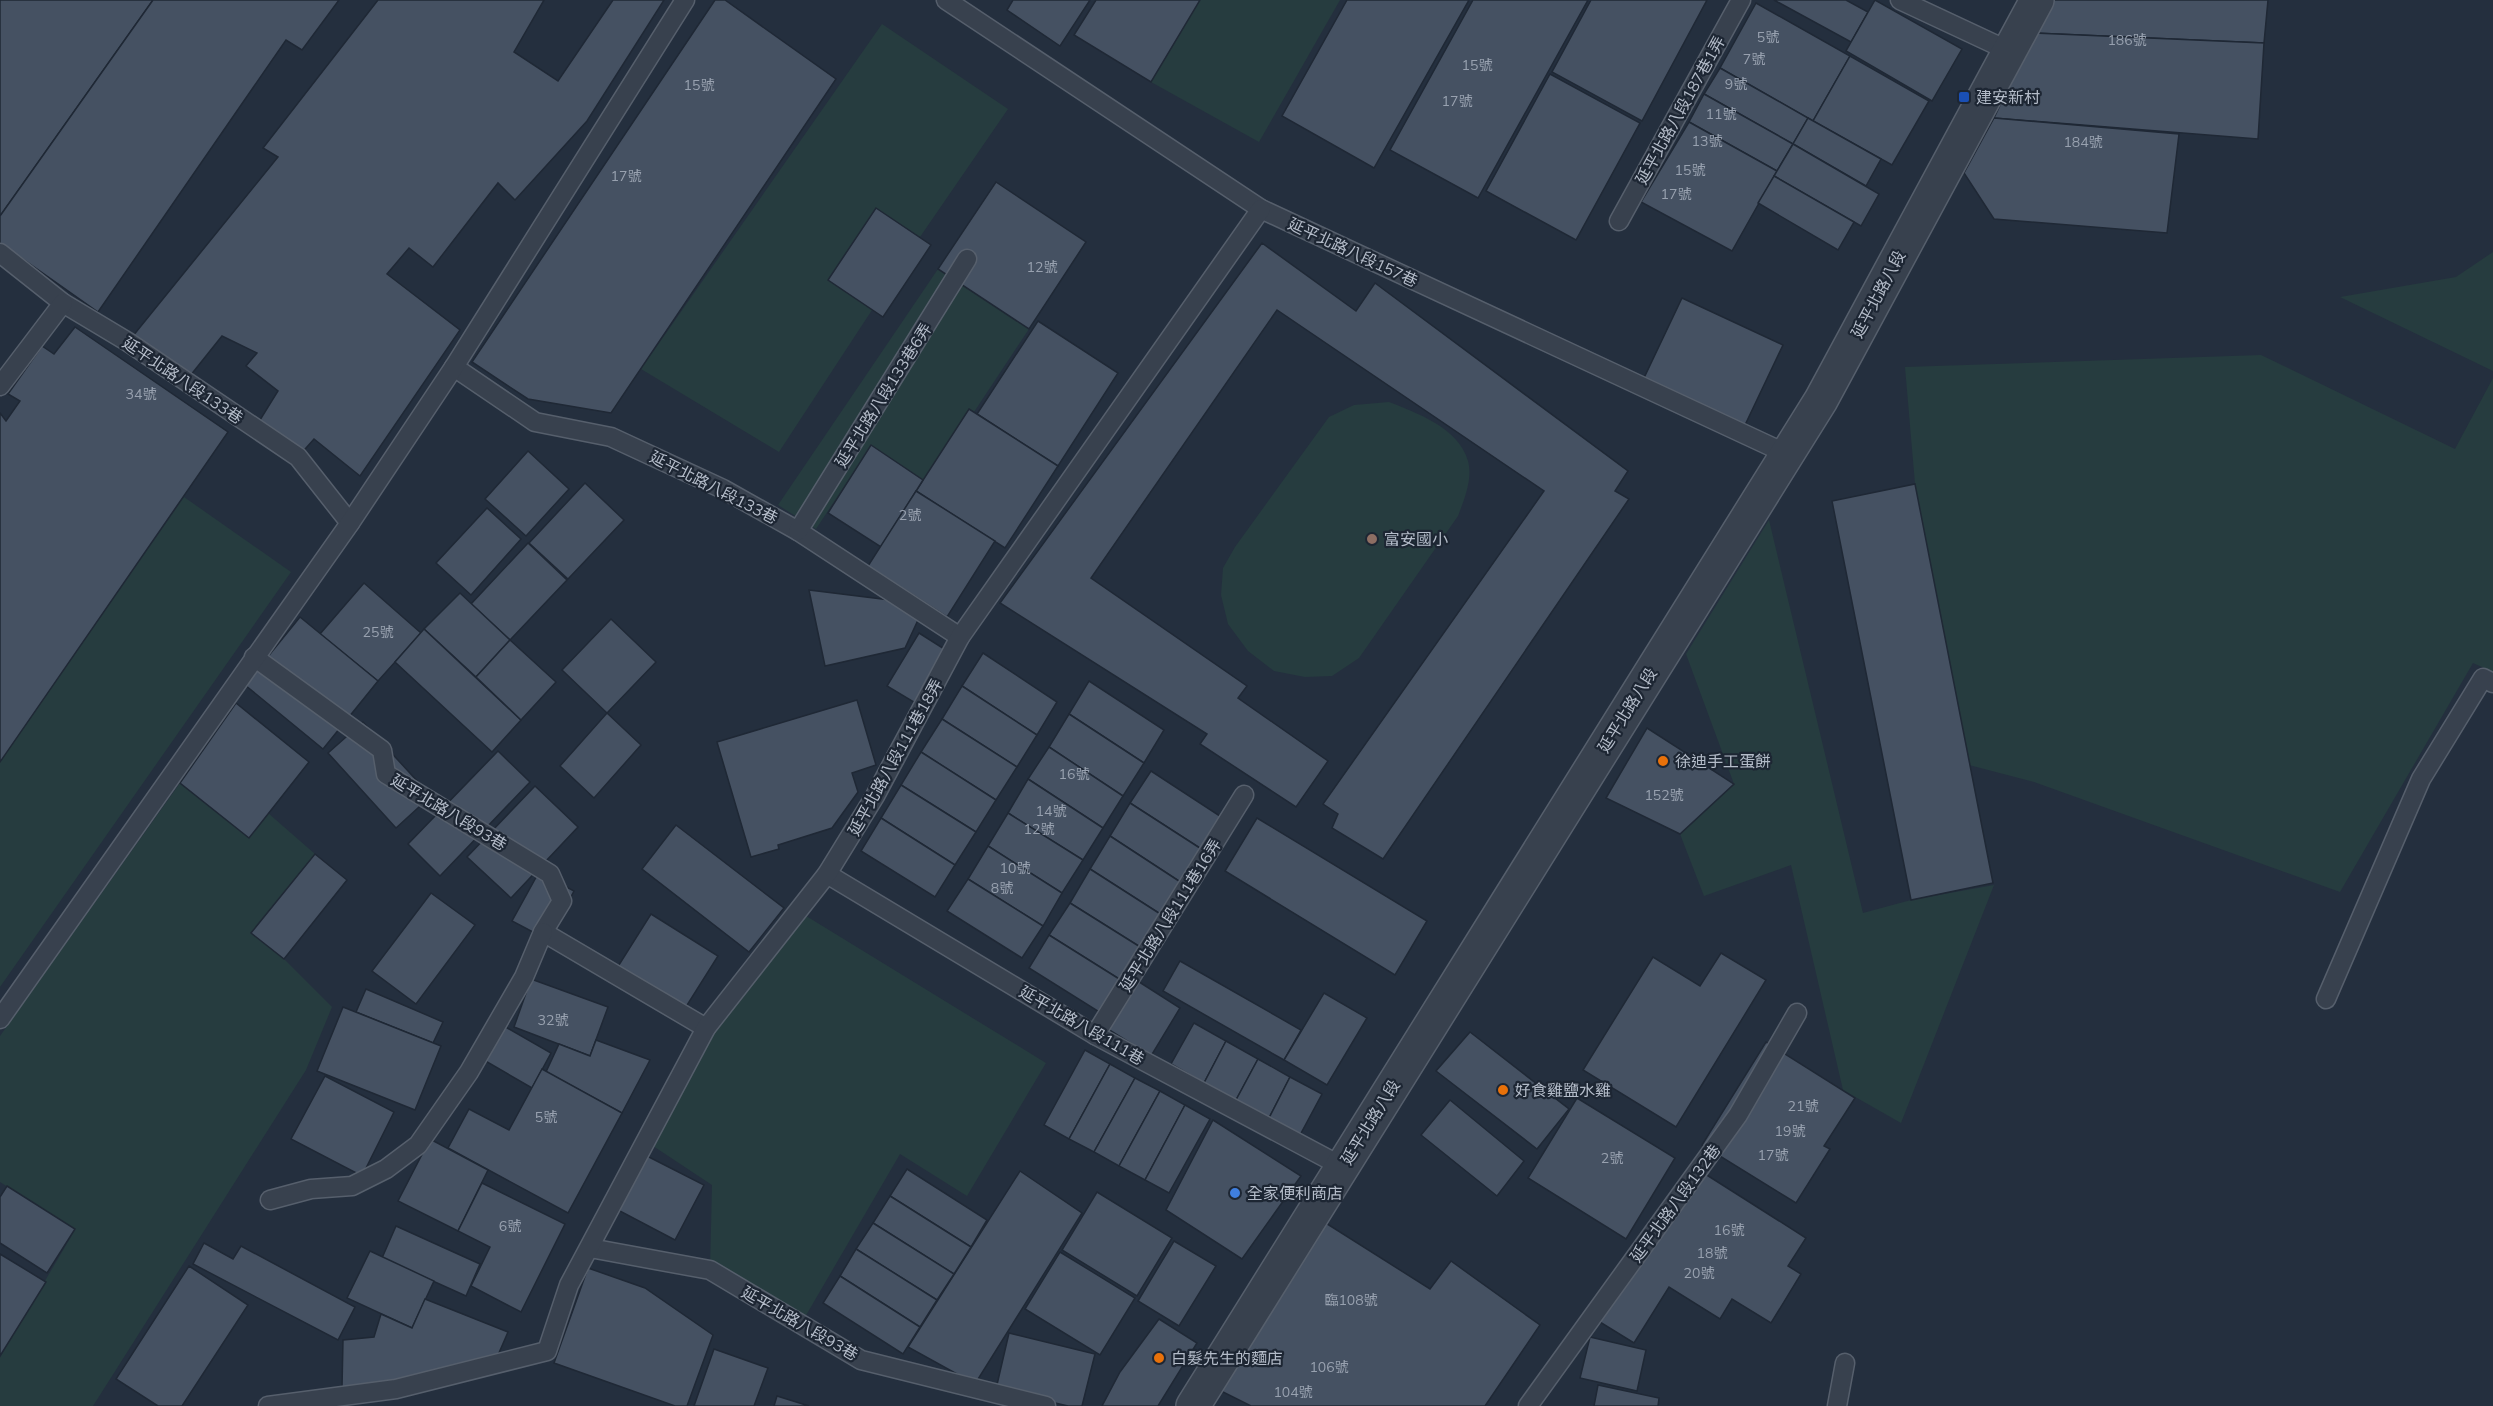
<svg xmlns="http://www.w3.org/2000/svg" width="2493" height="1406" font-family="Mulish,'Noto Sans TC',sans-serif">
<rect width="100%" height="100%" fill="#242f3e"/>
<g fill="#263c3f">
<path d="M1200,0H1340L1259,142L1151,82Z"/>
<path d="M882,24L1008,109L920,237L876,208L828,279L872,310L779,452L641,369Z"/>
<path d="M2493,252V371L2340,297L2456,277Z"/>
<path d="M938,269L1029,329L974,412L969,409L923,480L871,446L816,529L778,505Z"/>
<path d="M2261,355L2455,449L2493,378V672L2473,663L2340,892L2034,782L1969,765L1915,484L1905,367Z"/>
<path d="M1389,402C1417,413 1459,428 1468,461C1473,479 1464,500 1458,516L1359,658L1332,676L1305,677L1274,671L1248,651L1228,624L1221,595L1223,568L1235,547L1329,417L1354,405Z"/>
<path d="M184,497L291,572L0,987V762Z"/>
<path d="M1769,520L1863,913L1911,900L1994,885L1901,1123L1843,1090L1791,865L1704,896L1680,834L1734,784L1686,654Z"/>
<path d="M180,783L249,838L268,813L315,854L251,933L284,959L332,1007L306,1070L93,1406H0V1357L75,1230L0,1182V1036Z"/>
<path d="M798,911L1046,1063L967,1196L900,1154L801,1324L710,1270L712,1185L644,1140L706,1028Z"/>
</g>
<g fill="#455162" stroke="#1f2835" stroke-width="1.5">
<path d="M0,0H153L0,216Z"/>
<path d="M153,0H339L302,50L286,40L98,312L0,243V216Z"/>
<path d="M378,0H544L514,52L558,81L613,0H664L587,121L515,200L498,183L433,267L409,248L387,274L460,330L360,476L314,439L298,457L255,428L278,391L246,366L257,353L222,336L186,381L128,342L278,157L263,148Z"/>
<path d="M715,0H725L836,79L611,413L528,399L472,362Z"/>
<path d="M1013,0H1090L1060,46L1007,10Z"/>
<path d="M1096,0H1200L1151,82L1074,35Z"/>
<path d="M1347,0H1469L1374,168L1282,116Z"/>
<path d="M1473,0H1588L1478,198L1390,150Z"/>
<path d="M1591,0H1707L1642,121L1552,72Z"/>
<path d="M1774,0H1846L1868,12L1851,42Z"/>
<path d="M1875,0L1962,49L1932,101L1846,51Z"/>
<path d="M2052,0H2268L2264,43L2034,33Z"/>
<path d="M1756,3L1850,56L1813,121L1720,68Z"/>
<path d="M2034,33L2264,43L2258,139L1994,118Z"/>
<path d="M1850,56L1929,101L1892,165L1813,121Z"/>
<path d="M1720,68L1808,118L1793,144L1704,94Z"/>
<path d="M1550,74L1640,123L1576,240L1486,191Z"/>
<path d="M1704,94L1793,144L1777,171L1689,122Z"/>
<path d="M1808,118L1881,159L1866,186L1793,144Z"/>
<path d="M1994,118L2179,134L2167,233L1994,219L1964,173Z"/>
<path d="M1689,122L1777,171L1732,251L1641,202Z"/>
<path d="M1793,144L1879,194L1861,226L1774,176Z"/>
<path d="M1774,176L1854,222L1838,250L1758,203Z"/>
<path d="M996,182L1086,242L1029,329L938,269Z"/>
<path d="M876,208L931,245L883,317L828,280Z"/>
<path d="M1262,243L1356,311L1375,283L1628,471L1615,491L1629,499L1383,859L1332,828L1338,814L1323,804L1544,491L1277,310L1091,578L1247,686L1238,698L1328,761L1296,807L1200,744L1207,734L1000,603Z"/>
<path d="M1682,298L1783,345L1745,425L1644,378Z"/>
<path d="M1038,321L1118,373L1058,466L977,414Z"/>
<path d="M75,327L228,432L0,762V413L6,421L20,401L8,394L42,346L54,354Z"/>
<path d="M969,409L1058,466L1005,548L916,491Z"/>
<path d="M871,445L923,480L881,547L828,513Z"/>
<path d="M528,451L569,489L526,536L485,499Z"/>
<path d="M585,483L624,520L568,579L529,543Z"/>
<path d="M1915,484L1993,883L1911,900L1832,501Z"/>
<path d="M916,491L995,541L947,617L868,566Z"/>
<path d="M487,508L521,539L471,595L436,563Z"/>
<path d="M528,543L567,580L510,640L471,604Z"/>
<path d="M364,583L421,633L378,681L320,634Z"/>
<path d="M809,590L890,600L918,620L905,648L825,666Z"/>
<path d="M460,593L510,640L476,677L424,629Z"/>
<path d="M300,617L378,681L323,749L245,685Z"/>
<path d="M611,619L656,662L607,713L562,670Z"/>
<path d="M424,629L521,720L492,752L395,662Z"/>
<path d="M919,633L949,652L917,704L887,686Z"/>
<path d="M510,640L556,682L521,720L476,677Z"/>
<path d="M983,653L1057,702L1037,735L962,686Z"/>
<path d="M1089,681L1164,730L1144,763L1069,714Z"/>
<path d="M962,686L1037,735L1017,767L942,719Z"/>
<path d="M857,700L876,765L852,773L858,792L832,828L778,845L779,849L751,857L717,742Z"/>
<path d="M236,703L309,762L249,838L180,783Z"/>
<path d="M607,713L641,745L594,798L560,766Z"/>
<path d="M1069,714L1144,763L1123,796L1049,747Z"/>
<path d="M942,719L1017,767L996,800L921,752Z"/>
<path d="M363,722L431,796L396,828L328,753Z"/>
<path d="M1647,728L1734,784L1680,834L1606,798Z"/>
<path d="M1049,747L1123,796L1103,828L1028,779Z"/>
<path d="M498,751L530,782L440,876L408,844Z"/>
<path d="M921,752L996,800L976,832L901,785Z"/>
<path d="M1151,771L1226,820L1206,852L1130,803Z"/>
<path d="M1028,779L1103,828L1083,860L1008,813Z"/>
<path d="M901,785L976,832L955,865L881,818Z"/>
<path d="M535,786L578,827L511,898L467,857Z"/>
<path d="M1130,803L1206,852L1185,885L1110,836Z"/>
<path d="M1008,813L1083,860L1062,893L988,846Z"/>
<path d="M881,818L955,865L935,897L861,851Z"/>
<path d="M1257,818L1427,921L1395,975L1225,871Z"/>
<path d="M676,825L784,908L749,952L642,869Z"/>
<path d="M1110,836L1185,885L1165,917L1090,869Z"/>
<path d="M988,846L1062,893L1043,926L968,879Z"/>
<path d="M315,854L347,880L284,959L251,933Z"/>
<path d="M1090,869L1165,917L1145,950L1070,903Z"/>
<path d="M539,872L574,891L548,940L512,921Z"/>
<path d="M968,879L1043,926L1022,958L947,911Z"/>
<path d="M431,893L475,925L416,1004L372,971Z"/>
<path d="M1070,903L1145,950L1124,982L1049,935Z"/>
<path d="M651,914L718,956L684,1010L617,968Z"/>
<path d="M1049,935L1124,982L1104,1015L1029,968Z"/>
<path d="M1721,953L1766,980L1676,1127L1583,1070L1653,957L1700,986Z"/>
<path d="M1180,961L1301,1030L1284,1060L1163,991Z"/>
<path d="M1133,978L1180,1008L1151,1056L1103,1026Z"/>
<path d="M531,979L608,1007L590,1056L514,1027Z"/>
<path d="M366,989L443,1022L433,1043L356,1012Z"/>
<path d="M1324,993L1367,1018L1327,1085L1284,1060Z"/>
<path d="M343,1007L441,1046L415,1110L317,1071Z"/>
<path d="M1194,1023L1226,1041L1204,1083L1171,1064Z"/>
<path d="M502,1025L551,1053L532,1088L482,1059Z"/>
<path d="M1470,1032L1569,1109L1537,1149L1436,1071Z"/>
<path d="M596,1040L650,1060L622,1113L546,1072L559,1044L590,1056Z"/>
<path d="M1226,1041L1258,1059L1236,1100L1204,1083Z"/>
<path d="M1766,1042L1855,1098L1824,1146L1830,1149L1796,1203L1702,1145Z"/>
<path d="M1085,1050L1110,1064L1069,1139L1044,1125Z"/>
<path d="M1258,1059L1290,1077L1269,1118L1236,1100Z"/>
<path d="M1110,1064L1135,1078L1094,1152L1069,1139Z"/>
<path d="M542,1069L622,1113L568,1213L448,1148L469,1109L509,1130Z"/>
<path d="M325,1076L394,1112L362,1176L291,1139Z"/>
<path d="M1290,1077L1322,1094L1300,1135L1269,1118Z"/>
<path d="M1135,1078L1160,1091L1119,1166L1094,1152Z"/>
<path d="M1160,1091L1185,1105L1145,1180L1119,1166Z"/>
<path d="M1577,1098L1675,1158L1626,1239L1528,1178Z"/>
<path d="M1450,1100L1524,1161L1497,1196L1421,1135Z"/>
<path d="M1185,1105L1210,1119L1169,1193L1145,1180Z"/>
<path d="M1213,1120L1301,1176L1242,1259L1166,1210Z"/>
<path d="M430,1139L488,1170L458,1231L398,1201Z"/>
<path d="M645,1155L704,1185L675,1240L616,1209Z"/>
<path d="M1691,1165L1806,1238L1788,1266L1801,1274L1771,1323L1732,1299L1720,1319L1669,1287L1634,1343L1595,1319Z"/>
<path d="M907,1169L987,1220L971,1247L890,1196Z"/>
<path d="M1020,1171L1082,1213L975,1384L908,1347Z"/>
<path d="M482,1183L565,1224L521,1312L471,1286L490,1247L458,1231Z"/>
<path d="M7,1186L75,1229L47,1273L0,1243V1197Z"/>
<path d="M1097,1192L1172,1238L1137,1296L1062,1250Z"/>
<path d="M890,1196L971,1247L954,1274L873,1223Z"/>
<path d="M1321,1220L1430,1289L1451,1261L1540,1325L1485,1406H1251L1215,1388Z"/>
<path d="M873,1223L954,1274L937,1300L856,1249Z"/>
<path d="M396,1226L480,1264L466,1296L382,1258Z"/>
<path d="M1174,1241L1216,1266L1179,1326L1138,1301Z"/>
<path d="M204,1243L233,1259L241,1246L355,1307L338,1340L193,1264Z"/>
<path d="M856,1249L937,1300L920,1327L840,1276Z"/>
<path d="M370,1251L434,1281L412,1328L347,1298Z"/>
<path d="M1060,1252L1135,1298L1100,1355L1025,1309Z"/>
<path d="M0,1254L46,1282L0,1356Z"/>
<path d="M189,1266L248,1305L182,1406H158L116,1379Z"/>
<path d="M588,1268L645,1288L713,1335L687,1406H675L554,1363Z"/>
<path d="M840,1276L920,1327L903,1354L823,1303Z"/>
<path d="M425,1299L508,1332L495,1362L398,1386L342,1388L343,1340L374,1337L381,1314L412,1328Z"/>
<path d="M1159,1319L1197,1343L1158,1406H1102L1120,1372Z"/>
<path d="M1009,1333L1095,1354L1082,1406H1068L996,1389Z"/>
<path d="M1590,1337L1646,1350L1637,1391L1580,1378Z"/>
<path d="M714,1349L768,1368L754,1406H694Z"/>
<path d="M1598,1385L1659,1398L1658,1406H1594Z"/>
<path d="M777,1396L809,1406H774Z"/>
</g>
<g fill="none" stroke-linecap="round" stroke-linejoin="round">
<defs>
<g id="service">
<path d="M946,0L1261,209L1787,454"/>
<path d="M1900,0L2009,51"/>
<path d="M1619,221L1741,0"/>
<path d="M0,253L63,303L128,342L298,457L350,523"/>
<path d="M454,367L535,422L611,437L723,489L798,531L960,637"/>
<path d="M0,386L63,303"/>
<path d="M798,531L967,259"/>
<path d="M254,657L382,750L386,774L550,874L562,901L543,932L706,1028"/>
<path d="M827,874L1095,1035L1341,1166"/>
<path d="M2326,999L2421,779L2483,678L2493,683"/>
<path d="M0,1019L350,523L454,367L685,0"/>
<path d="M1095,1035L1244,795"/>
<path d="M270,1200L311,1189L352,1186L386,1169L418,1145L469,1072L524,977L543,932"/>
<path d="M590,1248L710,1270L861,1360L1046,1406"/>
<path d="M268,1406L396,1389L547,1351L569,1285L706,1028L827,874L875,796L960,637L1261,209"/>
<path d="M1528,1406L1738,1115L1797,1013"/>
<path d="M1837,1406L1845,1363"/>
</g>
<path id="tertiary" d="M1193,1406L1821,400L2037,0"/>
</defs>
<use href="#service" stroke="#565f6c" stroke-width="21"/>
<use href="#tertiary" stroke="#565f6c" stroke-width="36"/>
<use href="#service" stroke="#38414e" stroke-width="18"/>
<use href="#tertiary" stroke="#38414e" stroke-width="33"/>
</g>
<rect fill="#1a4fb4" stroke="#1d2633" stroke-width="2" x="1958" y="91" width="12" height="12" rx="3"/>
<circle fill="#8d6e63" stroke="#1d2633" stroke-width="2" cx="1372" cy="539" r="6"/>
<g fill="#e8710a" stroke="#1d2633" stroke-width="2">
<circle cx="1663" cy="761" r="6"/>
<circle cx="1503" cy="1090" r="6"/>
<circle cx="1159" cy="1358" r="6"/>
</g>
<circle fill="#3f7fe0" stroke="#1d2633" stroke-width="2" cx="1235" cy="1193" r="6"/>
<g text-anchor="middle" stroke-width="4.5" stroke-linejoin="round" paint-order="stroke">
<g font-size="14" fill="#98a1af">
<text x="1768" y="42">5號</text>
<text x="2127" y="45">186號</text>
<text x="1754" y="64">7號</text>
<text x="1477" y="70">15號</text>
<text x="1736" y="89">9號</text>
<text x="699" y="90">15號</text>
<text x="1457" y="106">17號</text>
<text x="1721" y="119">11號</text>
<text x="1707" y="146">13號</text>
<text x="2083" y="147">184號</text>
<text x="1690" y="175">15號</text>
<text x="626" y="181">17號</text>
<text x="1676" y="199">17號</text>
<text x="1042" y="272">12號</text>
<text x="141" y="399">34號</text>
<text x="910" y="520">2號</text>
<text x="378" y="637">25號</text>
<text x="1074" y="779">16號</text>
<text x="1664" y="800">152號</text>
<text x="1051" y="816">14號</text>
<text x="1039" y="834">12號</text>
<text x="1015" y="873">10號</text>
<text x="1002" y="893">8號</text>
<text x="553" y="1025">32號</text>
<text x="1803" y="1111">21號</text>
<text x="546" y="1122">5號</text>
<text x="1790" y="1136">19號</text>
<text x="1773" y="1160">17號</text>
<text x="1612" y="1163">2號</text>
<text x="510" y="1231">6號</text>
<text x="1729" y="1235">16號</text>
<text x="1712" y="1258">18號</text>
<text x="1699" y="1278">20號</text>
<text x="1351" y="1305">臨108號</text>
<text x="1329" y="1372">106號</text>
<text x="1293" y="1397">104號</text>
</g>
<g font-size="16" fill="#b4bcc9" stroke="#1d2633" text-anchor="start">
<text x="1976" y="103">建安新村</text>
<text x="1384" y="545">富安國小</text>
<text x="1675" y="767">徐迪手工蛋餅</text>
<text x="1515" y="1096">好食雞鹽水雞</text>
<text x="1247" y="1199">全家便利商店</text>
<text x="1171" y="1364">白髮先生的麵店</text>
</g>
<g font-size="16" fill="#b4bcc9" stroke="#1d2633">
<text transform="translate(1680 110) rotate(-61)" y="6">延平北路八段187巷1弄</text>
<text transform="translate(1353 252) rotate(25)" y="6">延平北路八段157巷</text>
<text transform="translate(1878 294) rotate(-62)" y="6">延平北路八段</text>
<text transform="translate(183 380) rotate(34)" y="6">延平北路八段133巷</text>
<text transform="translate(883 395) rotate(-58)" y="6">延平北路八段133巷6弄</text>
<text transform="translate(714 487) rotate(27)" y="6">延平北路八段133巷</text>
<text transform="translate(1627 710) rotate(-58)" y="6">延平北路八段</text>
<text transform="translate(895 757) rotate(-61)" y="6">延平北路八段111巷18弄</text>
<text transform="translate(449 812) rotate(31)" y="6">延平北路八段93巷</text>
<text transform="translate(1170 915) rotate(-58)" y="6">延平北路八段111巷16弄</text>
<text transform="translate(1082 1025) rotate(30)" y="6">延平北路八段111巷</text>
<text transform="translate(1370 1122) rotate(-58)" y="6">延平北路八段</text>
<text transform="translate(1675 1203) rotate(-54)" y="6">延平北路八段132巷</text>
<text transform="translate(800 1323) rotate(30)" y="6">延平北路八段93巷</text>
</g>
</g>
</svg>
